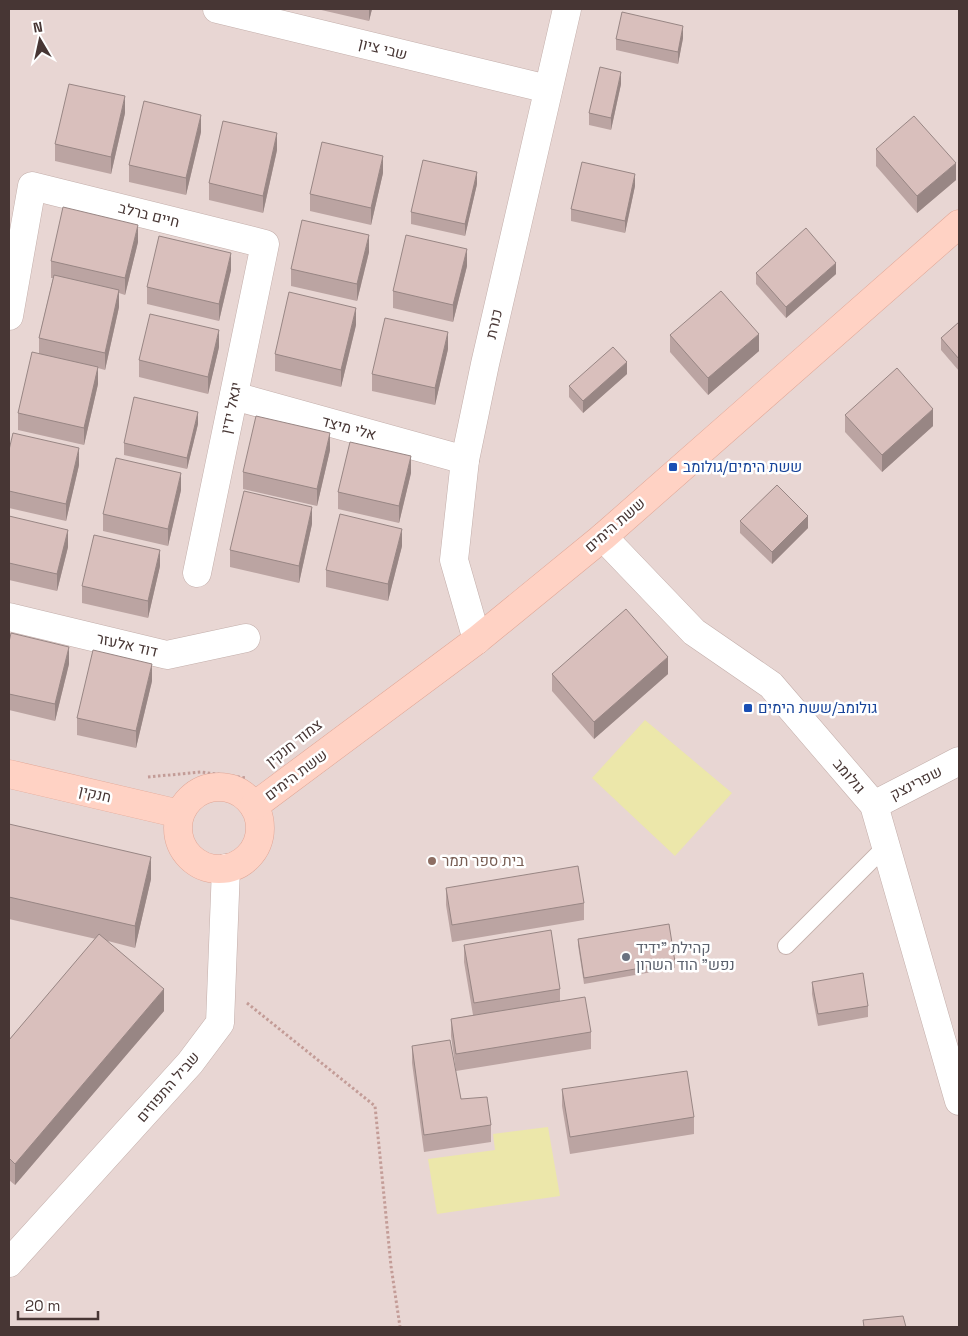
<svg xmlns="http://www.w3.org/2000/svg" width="968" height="1336" font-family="'Space Grotesk',Heebo,sans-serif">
<rect width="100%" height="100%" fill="#f4e8e5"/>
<rect fill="#e8d6d3" x="9" y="9" width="950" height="1318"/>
<g fill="#ece7aa">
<path d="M645,720L732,793L675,856L592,778Z"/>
<path d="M548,1127L560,1196L437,1214L428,1159L495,1150L493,1134Z"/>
</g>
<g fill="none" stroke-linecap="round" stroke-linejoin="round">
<defs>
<path id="lane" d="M786,946L886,846"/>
<g id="street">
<path d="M217,9L548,89"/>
<path d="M9,316L32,186L265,244L197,573"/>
<path d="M234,396L465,460"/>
<path d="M603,537L694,632L771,685L874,805L959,1101"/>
<path d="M9,617L167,655L246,638"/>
<path d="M477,640L454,560L465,460L485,364L567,9"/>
<path d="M874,805L959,761"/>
<path d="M9,1263L190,1063L220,1023L226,868"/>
</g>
<g id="secondary">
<path d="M9,774L180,814"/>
<circle cx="219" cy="828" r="41"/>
<path d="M254,806L477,640L603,537L959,224"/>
</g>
</defs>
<use href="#lane" stroke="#c3aeaa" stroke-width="18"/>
<use href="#street" stroke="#c3aeaa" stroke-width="29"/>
<use href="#secondary" stroke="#e1a797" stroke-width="29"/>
<g stroke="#c39c97" stroke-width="3" stroke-dasharray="2.5 2.5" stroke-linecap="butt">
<path d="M148,777L201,772L246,778"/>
<path d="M247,1003L375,1106L391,1266L400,1327"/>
</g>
<use href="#lane" stroke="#fff" stroke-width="16"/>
<use href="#street" stroke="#fff" stroke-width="28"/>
<use href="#secondary" stroke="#ffd2c4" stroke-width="28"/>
</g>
<g fill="#bba4a2">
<path d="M317,9H372L369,21Z"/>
<path d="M683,38L678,64L616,50V39Z"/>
<path d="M621,84L611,130L589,125V113Z"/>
<path d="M125,113L111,174L55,161V144Z"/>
<path d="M201,132L186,195L129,182V165Z"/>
<path d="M876,149L956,180L917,213L876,166Z"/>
<path d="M277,150L263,213L209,200V183Z"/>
<path d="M383,173L371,225L310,211V194Z"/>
<path d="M477,184L465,236L411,224V212Z"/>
<path d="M635,186L625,233L571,221V209Z"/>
<path d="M138,242L125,295L119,293V307L105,370L98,368V384L84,445L18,430V413L39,354V338L53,278H51V261Z"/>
<path d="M369,252L357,301L291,286V269Z"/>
<path d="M467,266L453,322L393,308V291Z"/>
<path d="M231,270L219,321L147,304V287Z"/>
<path d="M756,273L836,274L786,318L756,284Z"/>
<path d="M959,322V371L941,350V338Z"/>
<path d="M356,325L341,387L275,371V354Z"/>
<path d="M670,335L759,351L708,395L670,352Z"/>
<path d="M219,347L208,394L139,377V360Z"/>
<path d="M448,349L435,405L372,391V374Z"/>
<path d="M627,374L583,413L569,397V386Z"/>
<path d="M845,415L933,426L882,472L845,432Z"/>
<path d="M198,424L187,469L124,455V443Z"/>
<path d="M9,450L79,465L66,521L9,508Z"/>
<path d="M330,450L317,506L243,489V472Z"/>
<path d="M411,473L399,523L338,509V492Z"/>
<path d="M181,490L168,546L103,531V514Z"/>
<path d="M9,516L68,547L57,591L9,580Z"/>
<path d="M740,521L808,528L772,564L740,533Z"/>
<path d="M312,524L299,583L230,567V550Z"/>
<path d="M402,546L388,601L326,587V570Z"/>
<path d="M160,566L148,618L82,603V586Z"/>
<path d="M9,642L69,664L55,721L9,710Z"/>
<path d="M552,674H668L594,739L552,691Z"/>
<path d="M152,681L136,748L77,735V718Z"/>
<path d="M9,824L151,879L135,948L108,941L164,1011L15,1185L9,1180V1040L96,939L9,919Z"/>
<path d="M446,888L584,903V920L452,942L446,905Z"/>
<path d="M578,939L675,962V968L584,984L578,945Z"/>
<path d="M464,945L560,989V1001L591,1032V1049L456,1071L451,1036V1019L473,1015L464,962Z"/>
<path d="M812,982L868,1006V1017L818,1026L812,994Z"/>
<path d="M412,1046L461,1099L491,1125V1142L424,1152L412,1063Z"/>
<path d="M562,1089L694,1117V1134L570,1154L562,1106Z"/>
</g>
<g fill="#988684">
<path d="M369,9H372L369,21Z"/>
<path d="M683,26V38L678,64V52Z"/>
<path d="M621,72V84L611,130V118Z"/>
<path d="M125,96V113L111,174V157Z"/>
<path d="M201,115V132L186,195V178Z"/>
<path d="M277,133V150L263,213V196Z"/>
<path d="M383,156V173L371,225V208Z"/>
<path d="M956,163V180L917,213V196Z"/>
<path d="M477,172V184L465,236V224Z"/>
<path d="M635,174V186L625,233V221Z"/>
<path d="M138,225V242L125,295V278Z"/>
<path d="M369,235V252L357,301V284Z"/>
<path d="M467,249V266L453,322V305Z"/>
<path d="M231,253V270L219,321V304Z"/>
<path d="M836,263V274L786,318V307Z"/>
<path d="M119,290V307L105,370V353Z"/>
<path d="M356,308V325L341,387V370Z"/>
<path d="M219,330V347L208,394V377Z"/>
<path d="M448,332V349L435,405V388Z"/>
<path d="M759,334V351L708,395V378Z"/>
<path d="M627,362V374L583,413V401Z"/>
<path d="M98,367V384L84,445V428Z"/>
<path d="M933,409V426L882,472V455Z"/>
<path d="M198,412V424L187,469V458Z"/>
<path d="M330,433V450L317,506V489Z"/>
<path d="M79,448V465L66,521V504Z"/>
<path d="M411,456V473L399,523V506Z"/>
<path d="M181,473V490L168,546V529Z"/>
<path d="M312,507V524L299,583V566Z"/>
<path d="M808,516V528L772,564V552Z"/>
<path d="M402,529V546L388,601V584Z"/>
<path d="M68,530V547L57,591V574Z"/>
<path d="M160,550V566L148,618V601Z"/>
<path d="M69,647V664L55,721V704Z"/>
<path d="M668,657V674L594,739V722Z"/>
<path d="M152,664V681L136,748V731Z"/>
<path d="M151,857V879L135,948V926Z"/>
<path d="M164,989V1011L15,1185V1164Z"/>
</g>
<g fill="#d9bfbc" stroke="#988684">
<path d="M622,12L683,26L678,52L616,39Z"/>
<path d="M600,67L621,72L611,118L589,113Z"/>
<path d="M69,84L125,96L111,157L55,144Z"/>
<path d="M144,101L201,115L186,178L129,165Z"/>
<path d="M914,116L956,163L917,196L876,149Z"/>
<path d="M223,121L277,133L263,196L209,183Z"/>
<path d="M322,142L383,156L371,208L310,194Z"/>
<path d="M423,160L477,172L465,224L411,212Z"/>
<path d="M582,162L635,174L625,221L571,209Z"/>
<path d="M63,207L138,225L125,278L51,261Z"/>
<path d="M302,220L369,235L357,284L291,269Z"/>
<path d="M806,228L836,263L786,307L756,273Z"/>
<path d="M406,235L467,249L453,305L393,291Z"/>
<path d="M159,236L231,253L219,304L147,287Z"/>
<path d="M54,275L119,290L105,353L39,338Z"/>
<path d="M721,291L759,334L708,378L670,335Z"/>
<path d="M289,292L356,308L341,370L275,354Z"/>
<path d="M150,314L219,330L208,377L139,360Z"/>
<path d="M385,318L448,332L435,388L372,374Z"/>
<path d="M959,322V359L941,338Z"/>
<path d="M613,347L627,362L583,401L569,386Z"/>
<path d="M32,352L98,367L84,428L18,413Z"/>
<path d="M897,368L933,409L882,455L845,415Z"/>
<path d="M134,397L198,412L187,458L124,443Z"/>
<path d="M256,416L330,433L317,489L243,472Z"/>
<path d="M13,433L79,448L66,504L9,491V450Z"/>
<path d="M350,442L411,456L399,506L338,492Z"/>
<path d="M116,458L181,473L168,529L103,514Z"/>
<path d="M777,485L808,516L772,552L740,521Z"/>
<path d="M244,491L312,507L299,566L230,550Z"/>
<path d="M340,514L402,529L388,584L326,570Z"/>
<path d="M9,516L68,530L57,574L9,563Z"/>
<path d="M94,535L160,550L148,601L82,586Z"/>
<path d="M626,609L668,657L594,722L552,674Z"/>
<path d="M11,633L69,647L55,704L9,694V642Z"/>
<path d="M93,650L152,664L136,731L77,718Z"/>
<path d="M9,824L151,857L135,926L9,897Z"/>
<path d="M578,866L584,903L452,925L446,888Z"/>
<path d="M669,924L675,962L584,978L578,939Z"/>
<path d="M551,930L560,989L474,1003L464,945Z"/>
<path d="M99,934L164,989L15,1164L9,1158V1040Z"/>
<path d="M863,973L868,1006L818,1014L812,982Z"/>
<path d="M585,997L591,1032L456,1054L451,1019Z"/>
<path d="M450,1040L461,1099L487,1097L491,1125L424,1135L412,1046Z"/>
<path d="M687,1071L694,1117L570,1137L562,1089Z"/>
<path d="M903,1316L906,1327H864L863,1320Z"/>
</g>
<g fill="#1a4fb4" stroke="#fff" stroke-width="2">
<rect x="668" y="462" width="10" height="10" rx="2.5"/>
<rect x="743" y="703" width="10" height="10" rx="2.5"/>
</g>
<circle fill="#8d6e63" stroke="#fff" stroke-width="2" cx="432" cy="861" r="5"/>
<circle fill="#6b7280" stroke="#fff" stroke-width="2" cx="626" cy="957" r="5"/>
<g text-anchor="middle" stroke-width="5" stroke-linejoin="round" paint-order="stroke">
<g font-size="15" fill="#473634" stroke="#fff">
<text transform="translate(383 49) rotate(14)" y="5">שבי ציון</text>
<text transform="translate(149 215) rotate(14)" y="5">חיים ברלב</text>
<text transform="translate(494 324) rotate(-77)" y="5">כנרת</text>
<text transform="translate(231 408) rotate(-78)" y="5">יגאל ידין</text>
<text transform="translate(349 428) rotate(15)" y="5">אלי מיצד</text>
<text transform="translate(615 525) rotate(-41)" y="5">ששת הימים</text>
<text transform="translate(127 645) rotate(13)" y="5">דוד אלעזר</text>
<text transform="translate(294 743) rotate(-38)" y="5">צמוד חנקין</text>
<text transform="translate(296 775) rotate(-37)" y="5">ששת הימים</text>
<text transform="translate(849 776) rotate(49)" y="5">גולומב</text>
<text transform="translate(916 783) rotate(-27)" y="5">שפרינצק</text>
<text transform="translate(95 794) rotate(13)" y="5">חנקין</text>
<text transform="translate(168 1087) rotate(-49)" y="5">שביל התפוזים</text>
</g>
<g font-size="15" fill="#164399" stroke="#fff" text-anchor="start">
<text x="683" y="472">ששת הימים/גולומב</text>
<text x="758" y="713">גולומב/ששת הימים</text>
</g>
<g font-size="15" fill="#785e54" stroke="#fff" text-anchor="start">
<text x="442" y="866">בית ספר תמר</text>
</g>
<g font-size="15" fill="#5b616d" stroke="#fff" text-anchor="start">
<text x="636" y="953">קהילת "ידיד<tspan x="636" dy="17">נפש" הוד השרון</tspan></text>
</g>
</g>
<rect width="968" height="1336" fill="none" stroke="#473634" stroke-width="20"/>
<g transform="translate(40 40) rotate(351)" stroke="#ffffff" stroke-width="4" paint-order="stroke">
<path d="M0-4L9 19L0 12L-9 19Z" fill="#473634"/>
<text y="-8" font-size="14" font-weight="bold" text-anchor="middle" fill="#473634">N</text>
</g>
<path d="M18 1311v8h80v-8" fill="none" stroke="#473634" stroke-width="2.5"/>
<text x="25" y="1311" font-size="15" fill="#473634" stroke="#ffffff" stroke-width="4" paint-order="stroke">20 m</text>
</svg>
